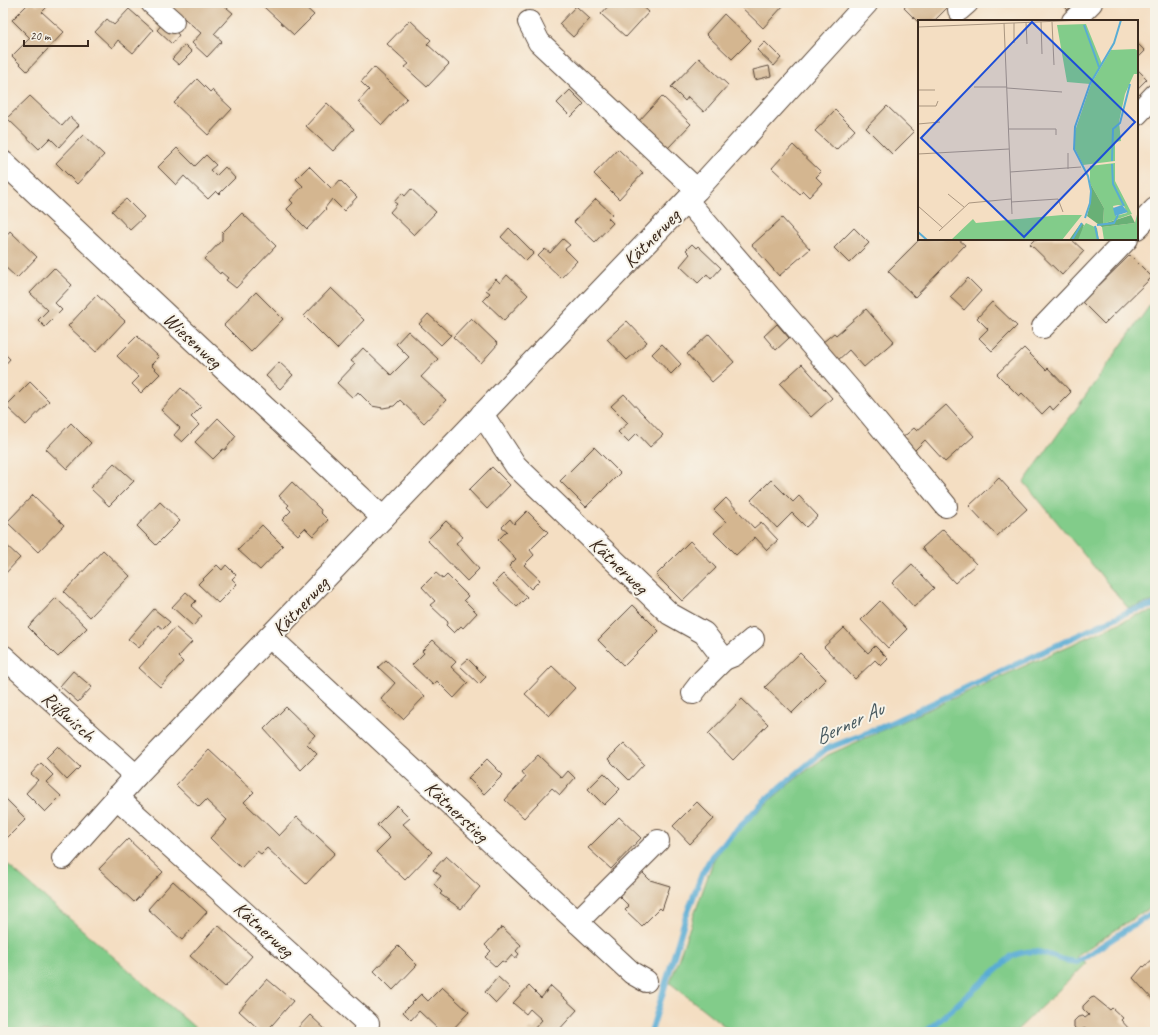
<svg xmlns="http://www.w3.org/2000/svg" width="1158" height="1035" font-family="Caveat,sans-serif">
<rect width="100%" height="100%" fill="#f7f3e8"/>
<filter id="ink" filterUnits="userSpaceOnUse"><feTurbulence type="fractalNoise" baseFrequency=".025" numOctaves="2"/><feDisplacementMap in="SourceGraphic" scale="8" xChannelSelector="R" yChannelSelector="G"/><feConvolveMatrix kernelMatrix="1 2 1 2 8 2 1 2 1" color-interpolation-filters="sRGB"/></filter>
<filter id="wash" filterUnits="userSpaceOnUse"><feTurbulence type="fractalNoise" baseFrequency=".012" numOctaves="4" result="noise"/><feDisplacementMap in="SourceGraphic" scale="16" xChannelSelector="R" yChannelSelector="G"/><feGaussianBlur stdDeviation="0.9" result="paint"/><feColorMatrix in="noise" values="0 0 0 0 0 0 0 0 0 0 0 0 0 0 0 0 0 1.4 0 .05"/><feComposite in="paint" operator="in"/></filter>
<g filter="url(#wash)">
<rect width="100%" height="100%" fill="#f4dec2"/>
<g fill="#82cc8a" stroke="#5e7b54">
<path d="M1155,298V601L1128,608L1024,482Z"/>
<path d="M1155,611V904L1076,956L1086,964L1015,1032H732L670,983L714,859C744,820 788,783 828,755L1137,615Z"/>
<path d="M3,861L200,1032H3Z"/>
</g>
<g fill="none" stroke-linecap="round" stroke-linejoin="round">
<g stroke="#59acd4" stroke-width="6">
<path d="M651,1032L685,919L702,874L712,856L764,801L826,749L882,727L1130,611L1155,605"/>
<path d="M926,1032L1012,956C1043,944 1048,960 1077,962L1155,911"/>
</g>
</g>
<g id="blocks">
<g fill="#d4b690">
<path d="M29,3H33L37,6L42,3L47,7L42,12L64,32L27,71L12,56L30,38L12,20Z"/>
<path d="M169,3H221L233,13L214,34L222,41L207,57L192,43L201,33L168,4Z"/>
<path d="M268,3H301L314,15L294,35L264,7Z"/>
<path d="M611,3H639L649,12L626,37L601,14Z"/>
<path d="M737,3H782L784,5L763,28Z"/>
<path d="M909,3H963L954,12L948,7L934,21H919V23L904,8Z"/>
<path d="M1061,3H1082L1072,14Z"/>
<path d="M576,6L590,19L573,37L559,24Z"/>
<path d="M129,9L153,30L133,53L118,40L112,48L95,32L107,19L114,25Z"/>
<path d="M724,14L751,40L732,59L706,34Z"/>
<path d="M410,20L431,40L427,44L449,64L427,87L405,67L409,64L387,44Z"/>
<path d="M164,22L179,35L172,44L157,30Z"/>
<path d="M765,42L781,58L774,66L757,50Z"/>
<path d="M1137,43L1145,51L1137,59Z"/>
<path d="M185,45L192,52L179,65L172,59Z"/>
<path d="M699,58L728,85L704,112L688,97L685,101L671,87Z"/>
<path d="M769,66L771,76L755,80L753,70Z"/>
<path d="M374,67L407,98L382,125L358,102L369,90L361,82Z"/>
<path d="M1137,69L1147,79L1137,89Z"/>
<path d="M197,79L210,92L212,90L232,109L208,135L174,103Z"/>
<path d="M570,90L584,104L571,117L557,103Z"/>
<path d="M30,96L62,126L70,117L79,125L59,147L50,138L39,149L7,118Z"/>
<path d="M662,96L691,124L667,149L638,122Z"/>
<path d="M327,103L354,129L333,151L306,126Z"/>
<path d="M887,106L914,132L892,154L866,128Z"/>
<path d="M835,110L855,130L836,150L815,131Z"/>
<path d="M83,135L104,155L77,184L56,163Z"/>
<path d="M793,145L821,172L816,177L822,183L809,197L803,191L800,194L772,168Z"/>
<path d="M177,148L195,166L206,155L216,165L210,170L216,176L225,167L235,178L219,194L216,191L208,199L184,176L176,185L158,167Z"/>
<path d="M618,149L643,173L619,199L594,174Z"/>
<path d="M309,166L332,189L340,180L357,197L344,211L332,199L325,208L326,209L307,229L287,209L293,203L290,200L303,186L296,179Z"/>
<path d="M411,189L436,212L414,235L390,212L397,204L394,202L402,193L405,196Z"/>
<path d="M126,199L144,217L130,230L112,211Z"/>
<path d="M596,199L612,214L608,218L613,223L595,242L574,222Z"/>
<path d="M242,213L276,246L236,288L226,280L228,278L221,272L220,274L204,259L222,240V233Z"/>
<path d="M782,218L810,249L779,276L752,245Z"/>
<path d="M509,228L534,253L526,261L501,237Z"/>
<path d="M854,228L869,243L849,263L834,248Z"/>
<path d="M10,231L37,257L17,278L3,265V239Z"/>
<path d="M563,239L570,245L565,249L577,261L561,278L538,256L545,249L550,253Z"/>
<path d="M920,239H958L965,245L915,297L888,271Z"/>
<path d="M1035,239H1071L1084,251L1062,275L1030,244Z"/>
<path d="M692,244L696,248L698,246L721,268L711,279L707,274L698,283L680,266L690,254L686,250Z"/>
<path d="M1130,255L1152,277L1104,324L1082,302Z"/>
<path d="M54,268L72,285L55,303L62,310L45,327L38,320L48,310L30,293Z"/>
<path d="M507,275L528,295L504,320L483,300L490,293L486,290L496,279L500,283Z"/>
<path d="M968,278L981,291L964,310L950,297Z"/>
<path d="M331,288L364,320L337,349L304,316Z"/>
<path d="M256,292L283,319L251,352L224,325Z"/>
<path d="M97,295L125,321L96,352L68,326Z"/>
<path d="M992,302L1017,326L992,351L979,338L988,329L977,318Z"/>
<path d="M866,309L894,341L864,367L849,350L837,361L822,343L834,333L836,335Z"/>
<path d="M428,314L451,335L441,345L419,324Z"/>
<path d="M471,318L498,344L481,363L453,337Z"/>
<path d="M627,321L647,342L627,360L607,339Z"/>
<path d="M777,324L789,338L776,350L764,336Z"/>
<path d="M408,331L438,359L421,377L446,400L424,423L400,400L394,406L383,408L372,406L358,392L353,398L337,383L355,364L351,361L363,348L391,375L409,357L396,344Z"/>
<path d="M709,334L734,362L712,382L687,354Z"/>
<path d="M137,336L159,357L151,365L160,374L141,393L132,384L139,377L117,356Z"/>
<path d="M662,344L681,364L671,374L652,354Z"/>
<path d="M1024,348L1046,370L1048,368L1071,392L1053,410L1050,406L1042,414L1022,393L1019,396L997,374Z"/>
<path d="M3,352L10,359L3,367Z"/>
<path d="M279,362L293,375L280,389L266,376Z"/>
<path d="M802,364L832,398L811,417L780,384Z"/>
<path d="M30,382L49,401L26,425L6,406Z"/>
<path d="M181,388L201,407L191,417L199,425L182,442L174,435L180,428L161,410Z"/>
<path d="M624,394L663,435L650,447L637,433L628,442L618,432L628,423L611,406Z"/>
<path d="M946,405L974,436L945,462L925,440L913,452L901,439L914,428L917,431Z"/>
<path d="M218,418L236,436L225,450L223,449L213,459L195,442Z"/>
<path d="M71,423L91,443L67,469L46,449Z"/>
<path d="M594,447L620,473L586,507L560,481Z"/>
<path d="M114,463L134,481L109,506L90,488Z"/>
<path d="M492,467L510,485L487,509L469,490Z"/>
<path d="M999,478L1027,509L997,536L969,506Z"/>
<path d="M771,480L793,502L799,496L818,516L806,527L792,513L777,528L751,500Z"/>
<path d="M292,482L321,510L320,512L328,520L313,536L305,528L298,535L282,520L291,511L287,507L289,505L279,496Z"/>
<path d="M33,495L64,525L38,552L7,522Z"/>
<path d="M726,498L754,528L761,522L778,540L767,550L755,537L736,555L714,533L726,522L714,510Z"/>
<path d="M160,502L180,521L156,545L137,526Z"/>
<path d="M527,511L548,532L530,550L534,555L524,565L540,580L531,589L509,566L516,559L498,540L507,531L502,527L510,519L514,524Z"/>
<path d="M446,521L463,537L456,543L479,569L467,581L427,540Z"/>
<path d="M262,525L283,546L260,570L238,550Z"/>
<path d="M943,529L976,564L955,583L922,548Z"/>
<path d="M690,541L716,568L682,601L656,575Z"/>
<path d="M3,542L20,558L3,576Z"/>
<path d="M103,550L130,576L90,617L64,592Z"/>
<path d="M912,564L934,588L914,607L892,583Z"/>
<path d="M217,565L222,570L226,565L236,575L232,579L237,584L218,603L198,584Z"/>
<path d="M436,573L443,579L447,575L468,596L464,600L477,613L463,628L461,626L454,633L446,625L448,622L430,605L435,601L422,587Z"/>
<path d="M503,574L527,597L517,607L493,584Z"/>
<path d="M186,592L196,601L191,606L202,616L193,626L172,607Z"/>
<path d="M56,598L87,628L58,657L28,627Z"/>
<path d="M880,601L907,629L888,648L861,620Z"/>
<path d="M633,605L659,631L624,666L598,640Z"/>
<path d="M154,609L170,622L163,629L158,625L139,648L128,639Z"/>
<path d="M175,627L192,642L178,657L183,662L160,687L139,668Z"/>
<path d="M844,628L868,653L875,646L888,659L881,666L875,660L855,679L824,647Z"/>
<path d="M433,640L456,662L451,667L468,683L454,698L437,681L433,685L412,665L424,653L422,651Z"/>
<path d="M800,653L826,679L792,713L765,687Z"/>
<path d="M468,659L486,677L479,684L460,666Z"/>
<path d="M386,660L425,696L403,719L381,699L395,683L378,667Z"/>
<path d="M552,666L575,688L549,716L525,694Z"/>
<path d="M73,671L92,687L78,702L60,686Z"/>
<path d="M742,699L768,724L733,760L708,734Z"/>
<path d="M286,707L315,735L307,744L317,754L301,770L264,729Z"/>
<path d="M624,743L644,764L629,780L608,759Z"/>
<path d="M58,746L80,767L67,780L46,758Z"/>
<path d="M209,750L254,792L244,802L279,836L297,817L335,853L306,884L267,848L261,854L257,851L241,868L210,838L227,820L206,800L199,807L176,785Z"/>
<path d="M538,755L562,778L568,771L575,778L560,795L552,788L524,818L505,800L526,777L522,772Z"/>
<path d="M487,759L503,775L484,794L468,778Z"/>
<path d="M41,763L53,775L46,782L61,796L45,812L26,793L38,780L31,774Z"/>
<path d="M604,773L620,789L604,805L588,789Z"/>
<path d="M3,796L26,819L3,842Z"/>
<path d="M697,802L714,819L690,844L673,826Z"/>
<path d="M397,805L410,818L403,824L432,852L405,880L376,852L390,838L377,825Z"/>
<path d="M619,817L641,838L611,869L588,848Z"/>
<path d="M128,839L163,872L134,902L99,869Z"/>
<path d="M446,856L480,887L461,909L440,894L442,892L434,884L441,876L433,870Z"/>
<path d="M640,870L650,880L670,886L662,910L660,908L642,926L625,910L629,906L617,894Z"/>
<path d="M173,881L207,912L182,940L148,909Z"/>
<path d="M218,925L252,956L225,987L190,956Z"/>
<path d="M502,927L521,945L516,951L519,954L515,959L512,955L505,963L502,961L496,967L485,957L491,951L485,945Z"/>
<path d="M398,946L417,965L393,990L374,971Z"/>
<path d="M1155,957V1002L1133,978L1143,966L1144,967Z"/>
<path d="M498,977L510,988L496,1003L485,992Z"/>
<path d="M267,979L293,1001L266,1032H262L239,1011Z"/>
<path d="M529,986L541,998L551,986L577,1010L557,1032H527L531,1028L533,1030L542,1020L530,1009L526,1014L513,1003Z"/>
<path d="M442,987L469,1012L450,1032H441L419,1011L411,1020L403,1012L421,994L428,1001Z"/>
<path d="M1094,997L1110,1010L1112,1008L1123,1018L1121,1020L1130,1030L1127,1032H1090L1086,1028L1078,1031L1074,1027V1021L1078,1017L1083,1016L1085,1018L1089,1015L1083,1009V1006L1091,998Z"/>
<path d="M310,1015L328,1032H294Z"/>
</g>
</g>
</g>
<g filter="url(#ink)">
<use href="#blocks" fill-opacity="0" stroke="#574537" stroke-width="1"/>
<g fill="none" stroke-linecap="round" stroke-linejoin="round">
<defs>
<g id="minor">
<path d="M152,3L173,22"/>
<path d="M959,10L967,3"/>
<path d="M1073,21L1091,3"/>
<path d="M529,22L539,42L697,190"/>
<path d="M1137,114L1155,95"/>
<path d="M3,162L383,518"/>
<path d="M687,201L851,391L946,506"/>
<path d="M1137,228L1155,209"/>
<path d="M1043,327L1127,239"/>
<path d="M482,414L516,466L670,614L704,633L724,659L703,680L693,693"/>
<path d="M270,637L632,973L646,981"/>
<path d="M3,656L136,776"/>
<path d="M724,659L734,655L753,639"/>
<path d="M116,797L368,1024L364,1032"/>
<path d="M63,858L136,776L697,190L867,3"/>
<path d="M577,922L658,841"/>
</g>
</defs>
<use href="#minor" stroke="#574537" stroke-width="24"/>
<use href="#minor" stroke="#fff" stroke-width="22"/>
</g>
</g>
<g text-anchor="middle" stroke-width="4" stroke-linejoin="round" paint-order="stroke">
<g font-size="20" fill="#3b2a1e" stroke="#f7f3e8">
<text transform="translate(651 238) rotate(-46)" y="7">Kätnerweg</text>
<text transform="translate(193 340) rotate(43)" y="7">Wiesenweg</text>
<text transform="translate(619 565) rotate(44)" y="7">Kätnerweg</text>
<text transform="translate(300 606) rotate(-47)" y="7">Kätnerweg</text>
<text transform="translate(69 716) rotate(42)" y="7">Rüßwisch</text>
<text transform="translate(457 811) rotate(43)" y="7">Kätnerstieg</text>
<text transform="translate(264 929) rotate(42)" y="7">Kätnerweg</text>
</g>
<g font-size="21" font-style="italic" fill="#46585e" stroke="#f7f3e8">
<text transform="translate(849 723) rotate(-25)" y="7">Berner Au</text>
</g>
</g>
<g transform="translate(918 20)">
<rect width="220" height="220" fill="#f4dec2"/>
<path d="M168,4L184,44L172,64L149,62L139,5ZM217,29L220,31V54H216L207,74L201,102L203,121L197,122V141L165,145L157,129V111L173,64L193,30ZM197,143V161L214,194L185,204L186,188L172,163V146ZM200,185L206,186L209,193L198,196L195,186ZM220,190V220H186L184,207L217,203ZM144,195H164L144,220H33L55,199L58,203ZM168,203L179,208L181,220H156Z" fill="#82cc8a" fill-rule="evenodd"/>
<path d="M172,163L186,188L185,204L213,195L217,203L184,207L169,196L173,180ZM163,203L166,205L160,220H151Z" fill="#69b076"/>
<path d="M204,185L210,192L197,196L195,188Z" fill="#59acd4"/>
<path fill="none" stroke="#59acd4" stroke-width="2" d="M166,5L181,47M194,141L195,109L202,103L212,64M194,144L195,164L206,186M167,198L172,183L173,171L170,156L156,129L157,107L172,64L196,23L203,0M179,205L196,203L200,195M177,206L180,220M0,212L9,220M154,220L164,203"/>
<path fill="none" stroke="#aa9680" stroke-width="1" d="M108,2L109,24M123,2L124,34M134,2L136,45M86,3L94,194M96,3V23M0,7L167,0M56,67H89M89,68L144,72M0,70H17M0,86H18L20,81M0,104L22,102M91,109H138V115M150,133V149M0,134L91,129M92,152L163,147M30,174L46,187M93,182L140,179L145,192M0,186L25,208M21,211L51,183L93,179"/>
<path fill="#1d4ed8" fill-opacity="0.15" stroke="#1d4ed8" stroke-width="2" d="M114,2L217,102L106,217L3,118Z"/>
<rect width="220" height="220" fill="none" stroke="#3b2a1e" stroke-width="2"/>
</g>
<rect width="1158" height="1035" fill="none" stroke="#f7f3e8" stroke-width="16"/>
<path d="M24 40v6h64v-6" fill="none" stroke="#3b2a1e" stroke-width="2"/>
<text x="30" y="40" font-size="12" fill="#3b2a1e" stroke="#f7f3e8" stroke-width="3" paint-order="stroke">20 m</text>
</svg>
